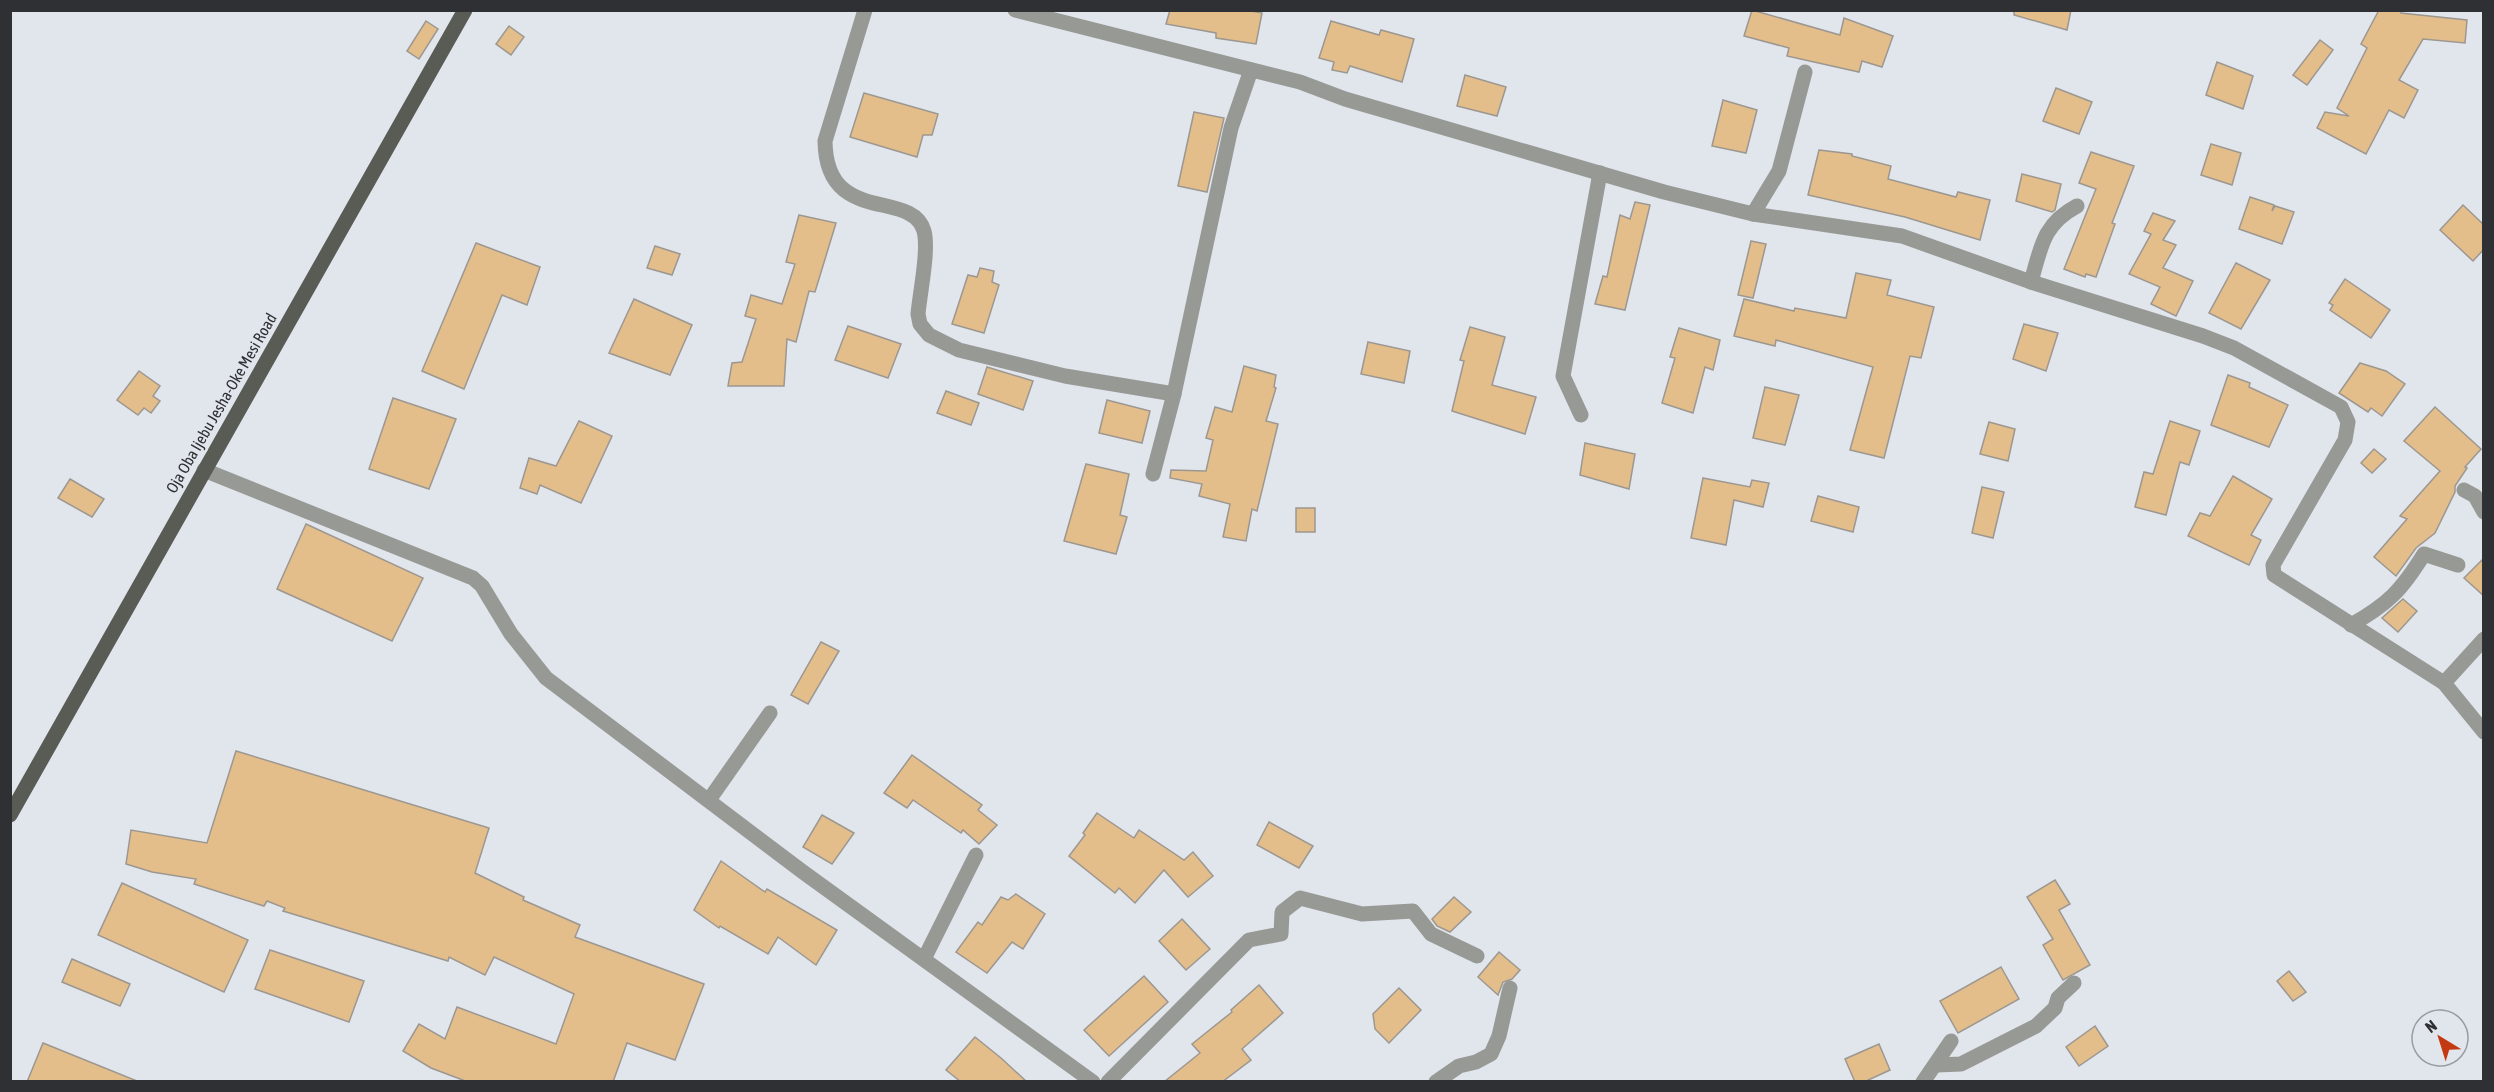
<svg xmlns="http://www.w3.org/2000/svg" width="2494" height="1092" font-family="'Asap Condensed',sans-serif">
<rect width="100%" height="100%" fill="#e1e5ec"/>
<g fill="#e4be8a" stroke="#9c9791" stroke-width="1.5">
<path d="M1170,10H1246L1262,13L1256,44L1216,38V33L1166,24Z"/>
<path d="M1752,10L1840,35L1844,18L1893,36L1882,67L1862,61L1859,72L1787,56L1789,48L1744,36Z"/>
<path d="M2014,10H2071L2067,30L2014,15Z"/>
<path d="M2379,10H2401V13L2467,20L2465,43L2423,39L2399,80L2418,90L2404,118L2389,110L2366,154L2317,128L2325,112L2349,116L2337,108L2367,48L2361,44Z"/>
<path d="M426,21L438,29L419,59L407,51Z"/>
<path d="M1331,21L1379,35L1381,30L1414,39L1402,82L1350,66L1347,73L1332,70L1334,62L1319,58Z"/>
<path d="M509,26L524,37L511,55L496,44Z"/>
<path d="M2320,40L2333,50L2307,85L2293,75Z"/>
<path d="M2217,62L2253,76L2243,109L2206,95Z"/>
<path d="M1465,75L1506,87L1497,116L1457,106Z"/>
<path d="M2056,88L2092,102L2079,134L2043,121Z"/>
<path d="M864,93L938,114L932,135H923L917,157L850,137Z"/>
<path d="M1723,100L1757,110L1746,153L1712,146Z"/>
<path d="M1194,112L1224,118L1207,192L1178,186Z"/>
<path d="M2211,144L2241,153L2232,185L2201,175Z"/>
<path d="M1819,150L1852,154V156L1891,166L1888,179L1956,197L1958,192L1990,200L1980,240L1905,217L1808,195Z"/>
<path d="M2091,152L2134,166L2112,223L2115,224L2096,277L2086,274L2085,277L2064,269L2096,189L2079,183Z"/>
<path d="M2022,174L2061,184L2055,210L2052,212L2016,201Z"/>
<path d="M2250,197L2274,205L2272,211L2275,206L2294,212L2282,244L2239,229Z"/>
<path d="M1635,202L1650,205L1625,310L1595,304L1603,276L1607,277L1620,215L1630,219Z"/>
<path d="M2463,205L2484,225V249L2473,261L2440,230Z"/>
<path d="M2153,213L2175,221L2163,240L2176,245L2163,268L2193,281L2176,316L2151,304L2160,287L2129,274L2151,234L2144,231Z"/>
<path d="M799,215L836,223L815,292L809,291L796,342L787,339L784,386H728L732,363L742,362L756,319L745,316L751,295L782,304L795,264L786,262Z"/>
<path d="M1751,241L1766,244L1753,298L1738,295Z"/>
<path d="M476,243L540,267L527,305L502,295L464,389L422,371Z"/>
<path d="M655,246L680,254L672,275L647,268Z"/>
<path d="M2236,263L2270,280L2241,329L2209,313Z"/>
<path d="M980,268L994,271L992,282L999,285L984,333L952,324L968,275L977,277Z"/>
<path d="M1856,273L1891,280L1887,295L1934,307L1921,358L1910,356L1884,458L1850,450L1873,367L1776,340L1775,346L1734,336L1744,299L1794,311L1795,308L1846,318Z"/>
<path d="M2345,279L2390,310L2371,338L2330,310L2333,305L2329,303Z"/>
<path d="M634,299L692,325L670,375L609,353Z"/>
<path d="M2024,324L2058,333L2046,371L2013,359Z"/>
<path d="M848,326L901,344L888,378L835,360Z"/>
<path d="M1470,327L1505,337L1492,385L1536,397L1525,434L1452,411L1464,361L1460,360Z"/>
<path d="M1679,328L1720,340L1713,370L1705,367L1693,413L1662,403L1675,358L1670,357Z"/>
<path d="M1368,342L1410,351L1404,383L1361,374Z"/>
<path d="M2360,363L2386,371L2405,384L2382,416L2371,408L2368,412L2339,393Z"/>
<path d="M1244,366L1276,375L1274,387L1276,388L1266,421L1278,424L1257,511L1252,509L1246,541L1223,537L1230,504L1199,496L1202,484L1170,478L1171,470L1206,471L1213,440L1206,438L1215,407L1232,412Z"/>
<path d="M987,367L1033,381L1023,410L978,394Z"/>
<path d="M139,371L160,386L153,396L160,401L151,413L144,408L138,415L117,400Z"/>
<path d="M2228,375L2250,383L2249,387L2288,405L2269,447L2211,425Z"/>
<path d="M1765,387L1799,395L1785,445L1753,438Z"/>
<path d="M946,391L979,403L971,425L937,413Z"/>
<path d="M393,398L456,419L429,489L369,469Z"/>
<path d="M1107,400L1150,411L1142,443L1099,433Z"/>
<path d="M2435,407L2481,449L2465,467L2467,468L2455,486V492L2435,533L2416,548L2396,576L2374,557L2407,519L2400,516L2440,471L2404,441Z"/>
<path d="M579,421L612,436L581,503L540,485L537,494L520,488L529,458L556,466Z"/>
<path d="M2170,421L2200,431L2189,465L2180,462L2166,515L2135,507L2144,472L2153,474Z"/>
<path d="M1989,422L2015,429L2008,461L1980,454Z"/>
<path d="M1585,443L1635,454L1629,489L1580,475Z"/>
<path d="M2374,449L2386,459L2372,473L2361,463Z"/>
<path d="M1086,464L1129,474L1120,515L1127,517L1116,554L1064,541Z"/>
<path d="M2233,476L2272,499L2251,535L2261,540L2249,565L2188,536L2200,513L2210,516Z"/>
<path d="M1703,478L1750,487L1752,480L1769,483L1763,507L1734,500L1726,545L1691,538Z"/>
<path d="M70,479L104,499L92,517L58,498Z"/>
<path d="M1982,487L2004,492L1993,538L1972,533Z"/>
<path d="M1818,496L1859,507L1853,532L1811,521Z"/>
<rect x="1296" y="508" width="19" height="24"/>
<path d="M306,524L423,578L392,641L277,589Z"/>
<path d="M2484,558V596L2464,578Z"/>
<path d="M2403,599L2417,611L2398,632L2382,618Z"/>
<path d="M821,642L839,651L808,704L791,695Z"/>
<path d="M236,751L489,828L475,873L524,897L523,900L580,925L575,937L704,984L675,1060L627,1043L613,1082H468L431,1068L403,1051L419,1024L445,1039L457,1007L556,1044L574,994L494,957L485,975L449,957L448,961L283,911L285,908L267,901L264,906L194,884L196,879L152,872L126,864L131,830L207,843Z"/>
<path d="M912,755L982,805L978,810L997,825L979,844L963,830L961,833L913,800L907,808L884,793Z"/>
<path d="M1097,813L1134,838L1139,830L1184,860L1193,852L1213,876L1188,897L1164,870L1135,903L1119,888L1115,893L1069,856L1085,835L1083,833Z"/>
<path d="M822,815L854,833L832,864L803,847Z"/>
<path d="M1269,822L1313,846L1299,868L1257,845Z"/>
<path d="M721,861L765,892L767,889L837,930L816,965L778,937L768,954L720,926L719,928L694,910Z"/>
<path d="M2055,880L2070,904L2059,910L2090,965L2063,980L2043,945L2053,939L2027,897Z"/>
<path d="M122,883L248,940L224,992L98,935Z"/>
<path d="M1016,894L1045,914L1023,949L1012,942L987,973L956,952L978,922L982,925L1001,897L1008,900Z"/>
<path d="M1454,897L1471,912L1450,932L1437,926L1432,919Z"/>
<path d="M1182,919L1210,949L1186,970L1159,941Z"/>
<path d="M270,950L364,981L349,1022L255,989Z"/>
<path d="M1499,952L1520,970L1512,979L1503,982L1498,995L1478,977Z"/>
<path d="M72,959L130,984L120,1006L62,982Z"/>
<path d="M2001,967L2019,999L1958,1033L1940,1001Z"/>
<path d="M2289,971L2306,992L2293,1001L2277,981Z"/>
<path d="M1144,976L1168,1002L1109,1056L1084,1030Z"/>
<path d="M1259,985L1283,1013L1242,1049L1251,1060L1222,1082H1164L1200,1053L1192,1044L1232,1012L1231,1010Z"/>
<path d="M1399,988L1421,1010L1389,1043L1375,1029L1373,1014Z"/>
<path d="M2095,1026L2108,1046L2079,1066L2066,1047Z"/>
<path d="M975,1037L1001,1058L1027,1082H961L946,1070Z"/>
<path d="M43,1043L137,1081L136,1082H27Z"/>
<path d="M1879,1044L1890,1070L1864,1082H1855L1845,1059Z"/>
</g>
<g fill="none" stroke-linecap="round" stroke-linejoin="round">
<g stroke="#979995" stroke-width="15">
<path d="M865,10L825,141C826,227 912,188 924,231C929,250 920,292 918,314L920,324L929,335L959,350L1065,376L1174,394"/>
<path d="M1015,10L1300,82L1345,99L1664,192L1753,214L1902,236L2031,282L2203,336L2234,348L2341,407L2348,422L2345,440L2273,565L2274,575L2444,683L2484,732"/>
<path d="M1753,214L1779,171L1805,72"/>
<path d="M2031,282C2041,247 2043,224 2077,206"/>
<path d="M1581,415L1563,376L1600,173"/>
<path d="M204,470L473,578L482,586L511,634L546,678L803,872L1093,1082"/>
<path d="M1153,474L1174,394L1231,128L1251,70"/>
<path d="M2464,490L2475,496L2484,512"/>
<path d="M2351,625C2388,604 2401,591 2424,554L2458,565"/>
<path d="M2444,683L2484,639"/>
<path d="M709,800L770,713"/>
<path d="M924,959L976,855"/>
<path d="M1937,1065L1961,1064L2036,1026L2055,1008L2058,998L2074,983"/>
<path d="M1108,1082L1249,940L1281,934L1282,912L1300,898L1362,914L1413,911L1431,934L1477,956"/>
<path d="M1436,1082L1459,1066L1476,1062L1491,1054L1499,1036L1510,988"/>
<path d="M1923,1082L1951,1041"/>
</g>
<path stroke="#595b55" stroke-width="15" d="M10,815L465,10"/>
</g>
<g text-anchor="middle" stroke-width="5" stroke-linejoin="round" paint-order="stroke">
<g font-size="16" fill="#2e3033" stroke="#e1e5ec">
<text transform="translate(221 403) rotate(-60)" y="6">Oja Oba Ijebu Jesha-Oke Mesi Road</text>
</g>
</g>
<rect width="2494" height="1092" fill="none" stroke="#2e3033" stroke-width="24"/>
<g transform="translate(2440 1038) rotate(322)"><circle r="28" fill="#e1e5ec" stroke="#999da2" stroke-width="1.5"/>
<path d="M0-4.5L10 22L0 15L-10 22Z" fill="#c33a12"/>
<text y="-9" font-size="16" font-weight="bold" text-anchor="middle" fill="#2e3033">N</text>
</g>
</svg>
